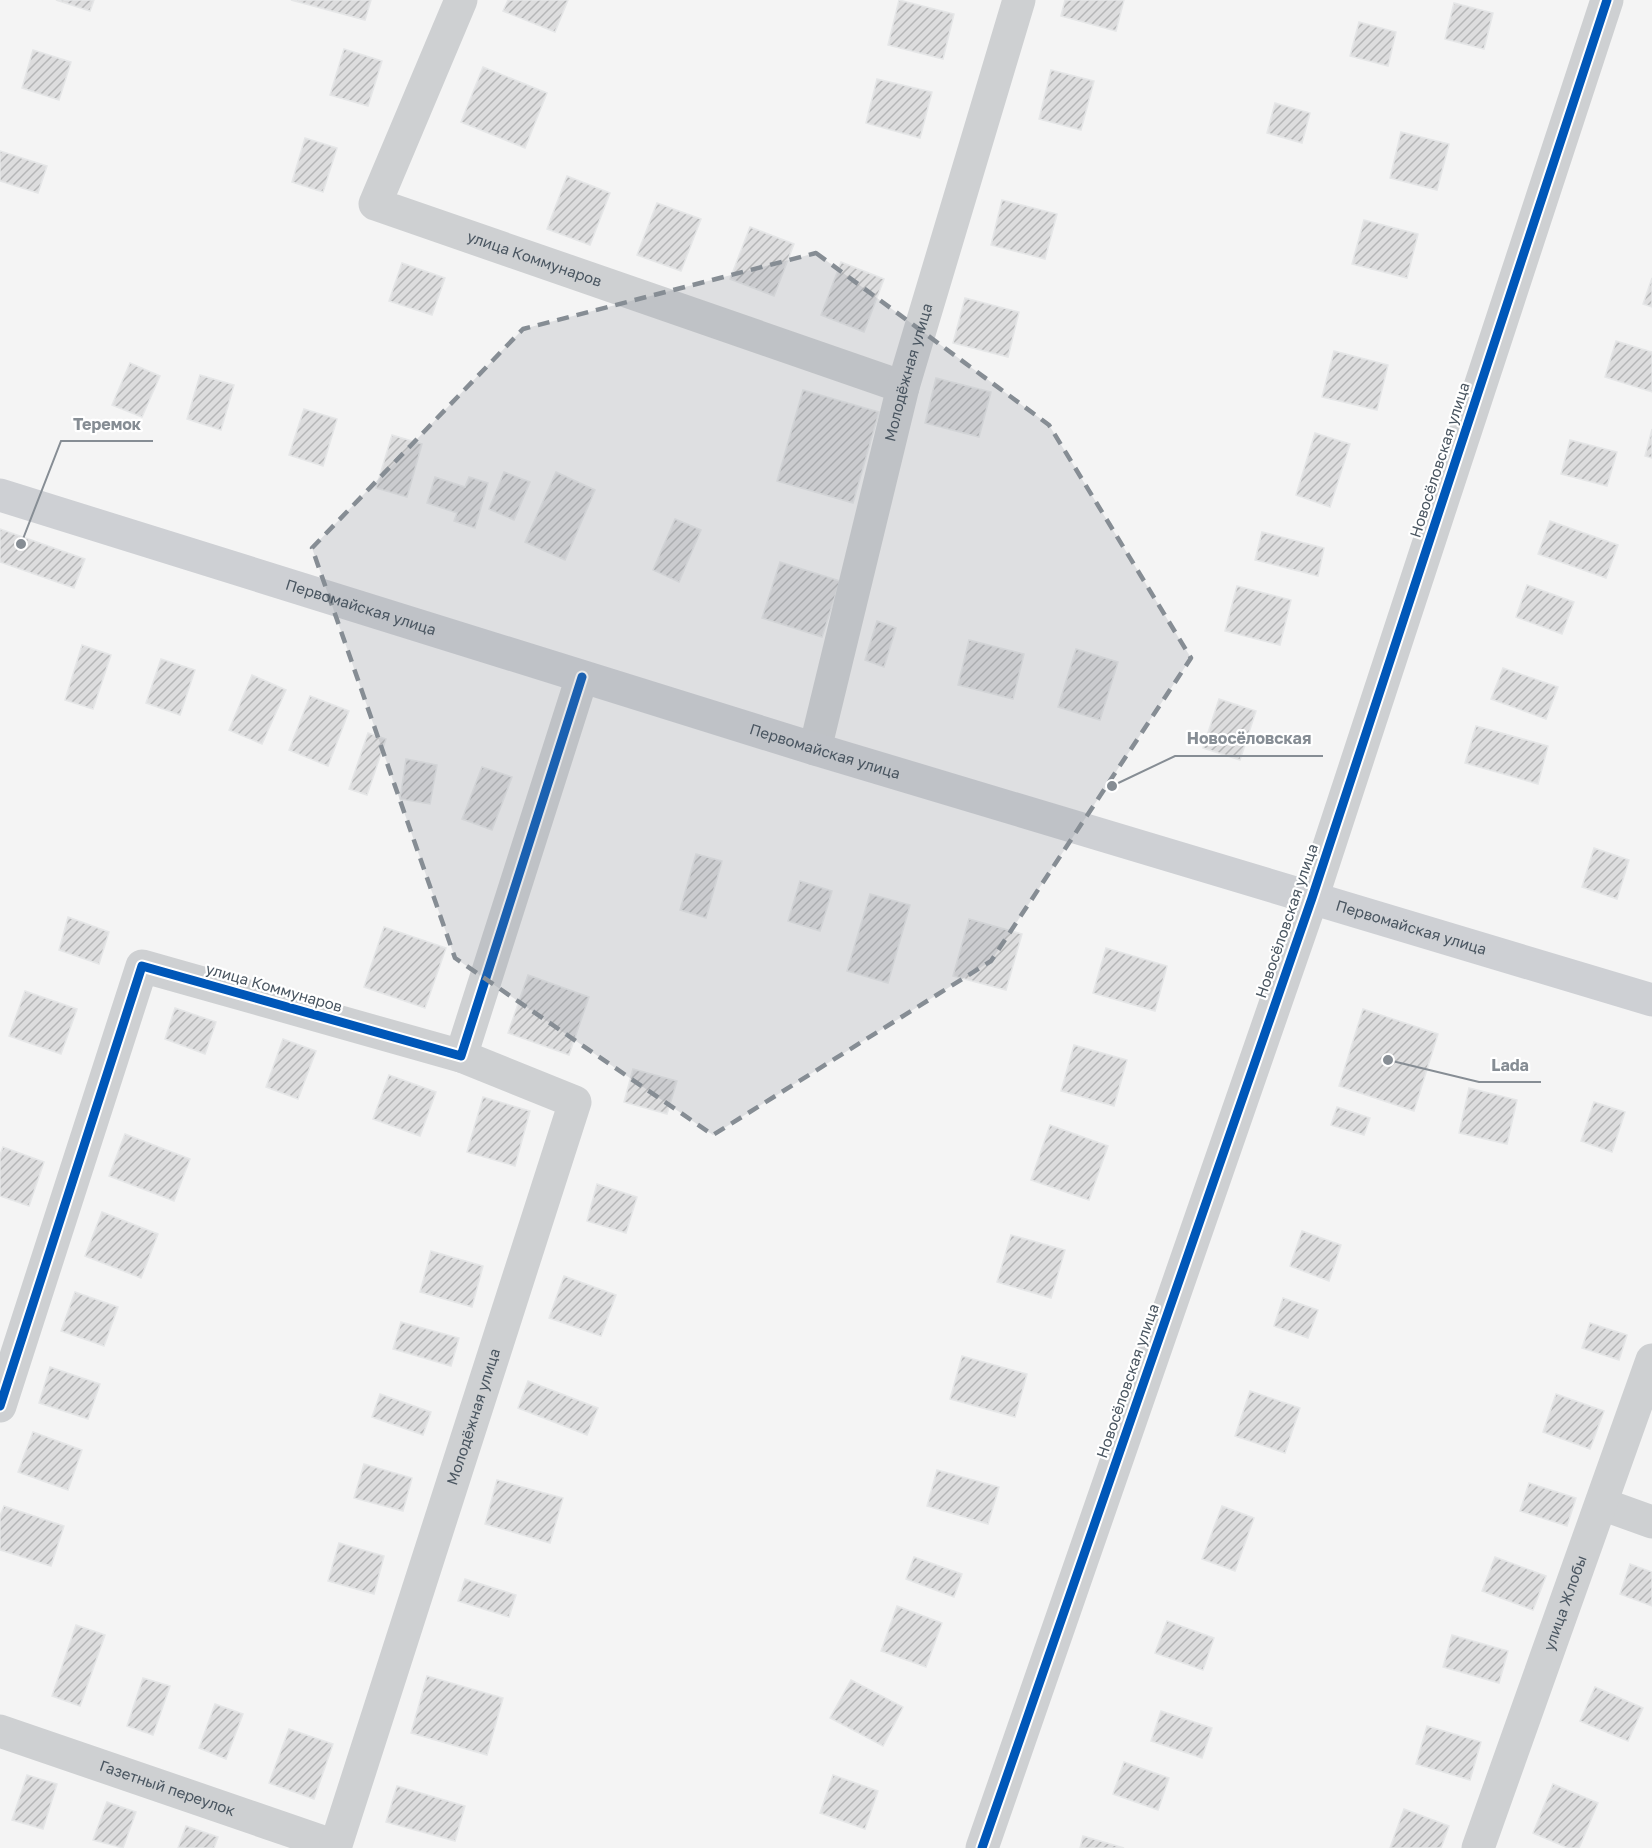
<svg xmlns="http://www.w3.org/2000/svg" width="1652" height="1848" font-family="'Golos Text',sans-serif">
<defs>
<pattern id="building-hatch" width="6" height="6" patternUnits="userSpaceOnUse" patternTransform="scale(1.5)"><rect width="6" height="6" fill="#ddddde"/><path d="M-1 1l2-2M0 6l6-6M5 7l2-2" fill="none" stroke="#b5b6b7"/></pattern>
</defs>
<rect width="100%" height="100%" fill="#f4f4f4"/>
<g fill="url(#building-hatch)" stroke="#e5e6e7" stroke-width="1.5">
<path d="M56,0H94L90,11Z"/>
<path d="M291,0H371L365,20Z"/>
<path d="M508,0H568L555,32L503,11Z"/>
<path d="M899,0L954,14L943,59L888,45Z"/>
<path d="M1065,0H1124L1116,31L1061,16Z"/>
<path d="M1454,3L1493,13L1484,49L1445,39Z"/>
<path d="M1359,22L1396,32L1388,66L1350,56Z"/>
<path d="M344,49L382,61L368,106L330,95Z"/>
<path d="M33,50L71,62L59,100L22,88Z"/>
<path d="M483,67L547,93L525,148L461,122Z"/>
<path d="M1051,70L1094,81L1081,130L1039,119Z"/>
<path d="M877,79L932,92L920,138L866,123Z"/>
<path d="M1275,103L1310,113L1302,143L1267,133Z"/>
<path d="M1401,132L1449,144L1437,190L1390,178Z"/>
<path d="M305,138L337,148L323,192L292,182Z"/>
<path d="M0,151L47,166L38,193L0,181Z"/>
<path d="M567,176L610,193L590,245L547,229Z"/>
<path d="M1002,200L1057,214L1045,259L991,245Z"/>
<path d="M657,203L701,219L681,271L637,255Z"/>
<path d="M1364,220L1418,234L1407,278L1352,264Z"/>
<path d="M750,227L794,244L774,296L730,279Z"/>
<path d="M841,262L884,279L864,332L821,315Z"/>
<path d="M402,263L445,278L432,315L389,301Z"/>
<path d="M1652,278V307L1643,304Z"/>
<path d="M965,298L1019,312L1008,357L953,343Z"/>
<path d="M1616,341L1652,352V392L1605,377Z"/>
<path d="M1334,351L1388,365L1377,410L1322,397Z"/>
<path d="M130,363L160,376L142,417L112,405Z"/>
<path d="M200,375L234,385L221,430L187,419Z"/>
<path d="M936,378L991,392L979,437L925,423Z"/>
<path d="M803,390L879,412L853,503L777,481Z"/>
<path d="M304,409L337,419L323,466L289,455Z"/>
<path d="M1652,429V458L1645,456Z"/>
<path d="M1315,433L1350,444L1330,507L1296,495Z"/>
<path d="M392,435L422,444L407,497L376,488Z"/>
<path d="M1570,440L1617,452L1607,486L1561,474Z"/>
<path d="M504,472L530,482L514,520L489,509Z"/>
<path d="M556,472L595,490L565,560L525,542Z"/>
<path d="M435,477L465,487L469,477L488,483L475,528L454,521L457,513L427,503Z"/>
<path d="M675,519L701,530L679,582L653,570Z"/>
<path d="M1550,521L1618,545L1606,578L1538,554Z"/>
<path d="M0,529L85,559L74,588L0,562Z"/>
<path d="M1262,532L1324,548L1318,576L1255,560Z"/>
<path d="M780,562L840,581L822,637L762,618Z"/>
<path d="M1527,585L1574,602L1562,634L1516,617Z"/>
<path d="M1237,586L1291,600L1280,645L1225,631Z"/>
<path d="M877,621L896,628L884,667L865,660Z"/>
<path d="M969,640L1024,654L1013,699L958,685Z"/>
<path d="M82,645L111,655L93,709L65,700Z"/>
<path d="M1076,649L1118,662L1100,720L1058,707Z"/>
<path d="M161,659L195,670L180,715L146,703Z"/>
<path d="M1503,668L1558,687L1546,719L1491,699Z"/>
<path d="M252,675L286,690L262,744L229,730Z"/>
<path d="M310,696L349,711L328,766L289,750Z"/>
<path d="M1219,699L1256,711L1240,760L1203,748Z"/>
<path d="M1476,726L1548,746L1538,784L1465,763Z"/>
<path d="M368,733L386,739L367,795L349,789Z"/>
<path d="M406,759L437,765L430,804L400,799Z"/>
<path d="M482,767L512,777L492,830L462,819Z"/>
<path d="M1594,848L1629,860L1617,899L1582,887Z"/>
<path d="M696,854L722,861L706,918L680,910Z"/>
<path d="M800,881L832,891L820,931L788,921Z"/>
<path d="M870,894L910,905L888,983L847,971Z"/>
<path d="M68,917L109,932L99,964L59,950Z"/>
<path d="M969,919L1022,934L1006,990L953,976Z"/>
<path d="M384,927L446,948L425,1008L364,987Z"/>
<path d="M1106,948L1167,966L1155,1011L1093,993Z"/>
<path d="M528,975L589,997L569,1055L508,1033Z"/>
<path d="M25,991L77,1009L61,1054L9,1036Z"/>
<path d="M175,1008L216,1022L205,1054L165,1039Z"/>
<path d="M1363,1009L1438,1034L1414,1111L1339,1086Z"/>
<path d="M283,1039L316,1051L298,1099L266,1087Z"/>
<path d="M1074,1045L1127,1060L1114,1106L1061,1091Z"/>
<path d="M633,1069L677,1081L667,1114L624,1102Z"/>
<path d="M389,1075L436,1092L420,1136L373,1119Z"/>
<path d="M1469,1088L1517,1100L1507,1144L1459,1133Z"/>
<path d="M483,1097L530,1111L515,1166L467,1152Z"/>
<path d="M1594,1102L1625,1112L1612,1152L1581,1141Z"/>
<path d="M1337,1107L1370,1118L1364,1135L1331,1125Z"/>
<path d="M1050,1125L1108,1146L1089,1200L1031,1180Z"/>
<path d="M125,1134L190,1159L174,1201L109,1176Z"/>
<path d="M3,1147L44,1162L29,1206L0,1196V1155Z"/>
<path d="M597,1184L637,1197L626,1233L587,1221Z"/>
<path d="M102,1212L158,1234L141,1278L85,1256Z"/>
<path d="M1302,1231L1341,1245L1329,1281L1290,1266Z"/>
<path d="M1011,1235L1065,1250L1051,1298L997,1282Z"/>
<path d="M431,1251L483,1266L472,1307L420,1292Z"/>
<path d="M564,1276L616,1295L601,1336L549,1318Z"/>
<path d="M75,1292L118,1307L104,1346L61,1331Z"/>
<path d="M1283,1298L1318,1310L1308,1338L1274,1326Z"/>
<path d="M401,1322L459,1338L451,1366L393,1349Z"/>
<path d="M1590,1323L1627,1335L1619,1360L1582,1348Z"/>
<path d="M962,1356L1027,1374L1015,1417L950,1399Z"/>
<path d="M50,1367L100,1384L88,1419L39,1403Z"/>
<path d="M528,1381L598,1408L587,1435L518,1408Z"/>
<path d="M1250,1391L1300,1408L1285,1453L1235,1436Z"/>
<path d="M380,1394L431,1412L423,1435L372,1417Z"/>
<path d="M1556,1394L1604,1411L1590,1449L1543,1432Z"/>
<path d="M33,1432L82,1450L68,1490L18,1472Z"/>
<path d="M364,1464L412,1478L403,1511L354,1498Z"/>
<path d="M937,1470L999,1487L988,1524L927,1506Z"/>
<path d="M497,1480L563,1498L550,1543L485,1524Z"/>
<path d="M1529,1483L1576,1498L1567,1526L1520,1511Z"/>
<path d="M4,1506L64,1526L51,1566L0,1550V1516Z"/>
<path d="M1222,1506L1254,1518L1235,1571L1202,1559Z"/>
<path d="M339,1543L384,1556L374,1594L328,1581Z"/>
<path d="M914,1557L962,1574L954,1597L906,1579Z"/>
<path d="M1495,1557L1546,1576L1533,1610L1482,1591Z"/>
<path d="M1630,1564L1652,1572V1606L1620,1594Z"/>
<path d="M465,1579L516,1595L509,1617L458,1601Z"/>
<path d="M897,1606L942,1623L926,1667L881,1651Z"/>
<path d="M1167,1621L1214,1638L1203,1670L1155,1653Z"/>
<path d="M76,1625L105,1635L80,1706L52,1696Z"/>
<path d="M1452,1635L1508,1651L1499,1683L1443,1667Z"/>
<path d="M427,1676L503,1698L487,1755L411,1733Z"/>
<path d="M143,1678L170,1686L153,1735L127,1726Z"/>
<path d="M851,1680L903,1707L883,1746L830,1718Z"/>
<path d="M1595,1687L1643,1708L1628,1741L1580,1721Z"/>
<path d="M215,1704L243,1714L226,1759L199,1748Z"/>
<path d="M1161,1711L1212,1728L1202,1758L1151,1741Z"/>
<path d="M1427,1726L1481,1742L1470,1780L1416,1764Z"/>
<path d="M289,1729L333,1744L314,1799L269,1783Z"/>
<path d="M1124,1762L1169,1778L1158,1810L1113,1794Z"/>
<path d="M27,1775L57,1784L43,1829L12,1820Z"/>
<path d="M833,1775L878,1791L865,1829L820,1813Z"/>
<path d="M1553,1784L1598,1803L1579,1848H1568L1533,1833Z"/>
<path d="M397,1786L465,1806L455,1841L386,1822Z"/>
<path d="M107,1802L136,1812L123,1848L93,1840Z"/>
<path d="M1404,1809L1449,1826L1441,1848H1390Z"/>
<path d="M186,1826L218,1837L214,1848H178Z"/>
<path d="M1083,1836L1124,1848H1080Z"/>
</g>
<g fill="none" stroke-linecap="round" stroke-linejoin="round">
<g stroke="#ced0d2" stroke-width="33">
<path id="s1" d="M461,0L375,204L903,387"/>
<path id="s2" d="M815,749L903,387L1019,0"/>
<path d="M0,1406L142,966L461,1056L582,677"/>
<path d="M1602,1504L1652,1522"/>
<path id="s3" d="M0,1731L335,1846"/>
<path id="s4" d="M335,1848L575,1102L461,1056"/>
<path d="M982,1848L1312,898L1607,0"/>
<path id="s5" d="M1478,1848L1652,1360"/>
</g>
<path stroke="#ced0d4" stroke-width="33" id="s6" d="M0,495L815,749L1652,1000"/>
<defs>
<g id="cycleway">
<path d="M0,1406L142,966L461,1056L582,677"/>
<path d="M982,1848L1312,898L1607,0"/>
</g>
</defs>
<use href="#cycleway" stroke="#fff" stroke-width="13"/>
<use href="#cycleway" stroke="#0057b8" stroke-width="9"/>
</g>
<path fill="#868d94" fill-opacity="0.2" stroke="#868d94" stroke-width="4.5" stroke-dasharray="12 8" stroke-linejoin="round" d="M816,253L1049,425L1191,658L991,961L713,1135L455,958L312,548L523,329Z"/>
<g text-anchor="middle" stroke-width="4.5" stroke-linejoin="round" paint-order="stroke">
<g font-size="15" fill="#4a5661" stroke="#fff">
<text dy="5" stroke="none"><textPath href="#s1" startOffset="390">улица Коммунаров</textPath></text>
<text dy="5" stroke="none"><textPath href="#s2" startOffset="388">Молодёжная улица</textPath></text>
<text transform="translate(1440 460) rotate(-72)" y="5">Новосёловская улица</text>
<text dy="5" stroke="none"><textPath href="#s6" startOffset="378">Первомайская улица</textPath></text>
<text dy="5" stroke="none"><textPath href="#s6" startOffset="864">Первомайская улица</textPath></text>
<text transform="translate(1287 921) rotate(-71)" y="5">Новосёловская улица</text>
<text dy="5" stroke="none"><textPath href="#s6" startOffset="1476">Первомайская улица</textPath></text>
<text transform="translate(274 988) rotate(16)" y="5">улица Коммунаров</text>
<text transform="translate(1128 1381) rotate(-71)" y="5">Новосёловская улица</text>
<text dy="5" stroke="none"><textPath href="#s4" startOffset="453">Молодёжная улица</textPath></text>
<text dy="5" stroke="none"><textPath href="#s5" startOffset="260">улица Жлобы</textPath></text>
<text dy="5" stroke="none"><textPath href="#s3" startOffset="177">Газетный переулок</textPath></text>
</g>
</g>
<path fill="none" stroke="#868d94" stroke-width="2" d="M21 544L61 441H153M1112 786L1175 756H1323M1388 1060L1479 1082H1541"/>
<g fill="#868d94" stroke="#fff" stroke-width="2">
<circle cx="21" cy="544" r="6"/>
<circle cx="1112" cy="786" r="6"/>
<circle cx="1388" cy="1060" r="6"/>
</g>
<g font-size="16" text-anchor="middle" font-weight="bold" fill="#868d94" stroke="#fff" stroke-width="4.5" stroke-linejoin="round" paint-order="stroke">
<text x="107" y="430">Теремок</text>
<text x="1249" y="744">Новосёловская</text>
<text x="1510" y="1071">Lada</text>
</g>
</svg>
